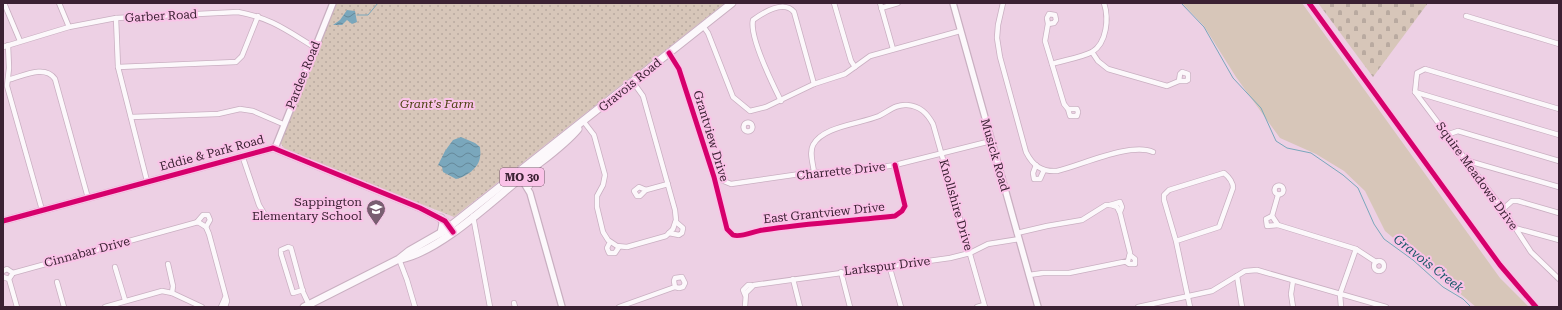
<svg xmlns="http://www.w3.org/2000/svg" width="1562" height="310" font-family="'Roboto Serif',serif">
<defs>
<pattern id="cemetery-stones" width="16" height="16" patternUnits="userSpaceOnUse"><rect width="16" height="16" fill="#d7c6b9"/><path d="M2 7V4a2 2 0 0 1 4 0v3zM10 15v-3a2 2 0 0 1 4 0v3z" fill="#b9aaa0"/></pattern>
<pattern id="park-dots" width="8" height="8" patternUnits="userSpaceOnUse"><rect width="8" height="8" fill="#d7c6b9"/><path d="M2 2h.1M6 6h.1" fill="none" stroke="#b9aaa0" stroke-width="1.8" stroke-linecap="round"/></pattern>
<pattern id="water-waves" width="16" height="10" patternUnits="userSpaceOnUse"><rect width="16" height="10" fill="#7aa7bc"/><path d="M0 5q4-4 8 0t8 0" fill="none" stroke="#658899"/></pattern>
</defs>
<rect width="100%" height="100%" fill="#edd0e4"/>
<path fill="url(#cemetery-stones)" d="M1318,3H1428L1373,77Z"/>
<path fill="url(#park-dots)" d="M334,3H725L454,217L285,150L280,142Z"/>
<path fill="#d7c6b9" d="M1182,3H1302L1500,278L1529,307H1476L1385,231L1365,191L1344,171L1316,154L1280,138L1236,77L1204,26Z"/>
<g fill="url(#water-waves)">
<path d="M347,10L355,11L357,22L352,24L347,20L342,25H333L340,20Z"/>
<path d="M461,137L475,143L480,147C480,150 481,154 480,157C479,168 466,177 456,179L443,172L442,167L438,165L445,151L453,140Z"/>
</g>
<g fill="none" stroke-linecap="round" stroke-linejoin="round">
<g stroke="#7aa7bc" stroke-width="1">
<path d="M1181,3L1204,27L1233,78L1261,108L1276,141L1287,148L1311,153L1343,175L1358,188L1374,224L1384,239L1413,260L1443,287L1463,299L1471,307"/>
<path d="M357,15H368L378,3"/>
</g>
<defs>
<g id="minor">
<path d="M4,3L20,41"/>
<path d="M59,3L69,27"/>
<path d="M834,3L851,61L855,67"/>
<path d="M880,3L893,49"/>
<path d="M1003,3L998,25L997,38L1000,57L1026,152C1033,166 1042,172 1057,171C1082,165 1131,142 1153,152"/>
<path d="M881,8L898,3"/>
<path d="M1466,16L1559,44"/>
<path d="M116,18L118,67L147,181"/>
<path d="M1048,24L1054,23L1056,20L1055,15L1049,14L1047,18L1048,24L1045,41L1064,104L1068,109H1077L1078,112L1077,116H1070L1068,109"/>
<path d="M703,26L708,33L733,97L750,111L766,107L814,84L845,74L870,56L960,31"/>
<path d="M8,45L9,68L7,86L42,210"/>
<path d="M3,47L69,27L116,18L238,12C271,18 286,30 314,47"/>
<path d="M1092,52L1098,61L1108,69L1167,86L1179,81L1180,74L1182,72L1188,74V80L1186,81H1179"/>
<path d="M669,53L679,69L714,177L727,229L733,235C741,238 754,231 763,230C807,223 850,221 895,216L902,211L905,206L895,165"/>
<path d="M1052,64C1064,60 1080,58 1092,52C1107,43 1109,18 1104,3"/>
<path d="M118,67L236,62L242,56L258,16"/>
<path d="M8,80C23,76 45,64 55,79L88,198"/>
<path d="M1415,92L1559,135"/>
<path d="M781,101C773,85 749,37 753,20C764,12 784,0 794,12L814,84"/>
<path d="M1559,109L1425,69L1417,73L1415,92L1503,209L1531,252L1559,279"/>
<path d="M131,117L218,114L240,109L253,111L283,124"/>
<path d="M584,122L594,135L605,175L603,185L597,196V207L603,232L608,240L617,246L627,247L666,236L673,229L676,220L675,210L643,96L633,82"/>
<circle cx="748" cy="127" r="4.5"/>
<path d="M1446,135L1458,131L1559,161"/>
<path d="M242,155L259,205L265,215"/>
<path d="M1465,160L1559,187"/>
<path d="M1036,165L1033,173L1034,179H1040L1044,170"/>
<path d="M814,172C813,163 809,153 813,145C823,126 860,124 879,116C889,111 896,104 907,105C920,106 927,113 933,124L985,307"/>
<path d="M714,177L731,184L814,172H850L895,165L991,141"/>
<circle cx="1279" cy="190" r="4.5"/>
<path d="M646,190L640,196H637L634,191L639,187L646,190L668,184"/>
<path d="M1278,195L1272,216L1278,225L1356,249L1376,262"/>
<path d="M1110,205L1120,202L1122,207L1120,212"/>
<path d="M1503,209L1512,201H1518L1559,213"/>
<path d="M473,216L490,307"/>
<path d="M1272,216L1266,219L1267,226L1278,225"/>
<path d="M197,222L203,215H208L210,220L206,227"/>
<path d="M1515,228L1559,240"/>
<path d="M669,233L679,235L682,233L683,228L676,222"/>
<path d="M1017,233L1047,226L1082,220L1106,205H1111L1117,207L1120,213L1130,253L1128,261L1069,273H1043L1029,275"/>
<path d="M1176,241L1219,227L1233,188C1233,181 1229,177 1224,173L1169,190L1164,195V200L1176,241L1190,307"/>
<path d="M610,242L607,248L609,253H615L619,247"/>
<path d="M399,259L407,280L415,307"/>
<circle cx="1379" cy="266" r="5"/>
<path d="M1126,262L1129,264H1135V259L1130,255"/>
<path d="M168,264L173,286L172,293"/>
<path d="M889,265L901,307"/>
<path d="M115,267L125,300"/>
<path d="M3,271L7,269L13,273"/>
<path d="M841,272L850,307"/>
<path d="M1237,276L1242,307"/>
<path d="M3,277L9,279"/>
<path d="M793,279L800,307"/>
<path d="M57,282L64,307"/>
<path d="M303,290L293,293L281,254V250L288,247L291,248L303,292L309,305"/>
<path d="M745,295L743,290L748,285H751"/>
<path d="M514,303L515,307"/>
<path d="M17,307L9,279L13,273L198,222L206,227L209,234L227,301L225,307"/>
<path d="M105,307L162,291L172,293L202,307"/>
<path d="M221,307L225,298"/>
<path d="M619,307L675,287L679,288L683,287L685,283L682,277L675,278L674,281L675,287"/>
<path d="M745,307L746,293L754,285L950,258L970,253L988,244L1019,239"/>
<path d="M977,307L984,305"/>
<path d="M1138,307L1212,291L1245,271L1257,270L1386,307"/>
<path d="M1293,307L1291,294L1293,281"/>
<path d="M1341,307L1340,294L1356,249"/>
</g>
<g id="tertiary">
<path d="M953,3L1038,307"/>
<path d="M275,148L333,3"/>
<path d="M519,175L530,193L562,307"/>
<path d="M3,221L273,148L420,208L445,221L452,230"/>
</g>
<g id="primary">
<path d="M529,185L532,169"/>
<path d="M441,233L443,223L441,218"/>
<path d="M401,259C440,251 491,202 522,177C541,161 563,147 578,129"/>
<path d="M304,307L399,259L409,251L444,231L732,3"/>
</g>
</defs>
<use href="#minor" stroke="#c9afc1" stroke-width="6"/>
<use href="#tertiary" stroke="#c9afc1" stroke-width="8"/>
<use href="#primary" stroke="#c9afc1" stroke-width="9"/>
<use href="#minor" stroke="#fcf8fb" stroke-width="4.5"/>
<use href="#tertiary" stroke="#fcf8fb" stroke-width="5.5"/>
<use href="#primary" stroke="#fcf8fb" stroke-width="7"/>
<defs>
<g id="cycleway">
<path d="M1309,3L1500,265L1536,307"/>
<path d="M669,53L679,69L714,177L727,229L733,235C741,238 754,231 763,230C807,223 850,221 895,216L902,211L905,206L895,165"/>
<path d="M3,221L273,148L420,208L445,221L453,232"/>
</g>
</defs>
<use href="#cycleway" stroke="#fac3e8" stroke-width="8"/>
<use href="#cycleway" stroke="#d6006c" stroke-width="5"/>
</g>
<defs>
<symbol id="school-pin" viewBox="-11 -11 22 30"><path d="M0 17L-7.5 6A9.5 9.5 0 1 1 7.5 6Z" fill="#795e71" stroke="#fac3e8"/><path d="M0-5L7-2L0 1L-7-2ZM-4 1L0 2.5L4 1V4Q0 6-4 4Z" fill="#fff"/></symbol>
</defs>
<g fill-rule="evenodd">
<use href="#school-pin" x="365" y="198" width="22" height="30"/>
</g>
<g text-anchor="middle" stroke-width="4" stroke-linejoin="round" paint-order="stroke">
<rect fill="#fac3e8" stroke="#745269" stroke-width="1" x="500" y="168" width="44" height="18" rx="3"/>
<g font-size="11" font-weight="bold" fill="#3b2133">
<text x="522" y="181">MO 30</text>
</g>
<g font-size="12" fill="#3b2133" stroke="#fac3e8">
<text transform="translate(161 16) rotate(-3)" y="4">Garber Road</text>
<text transform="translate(303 75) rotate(-68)" y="4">Pardee Road</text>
<text transform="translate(630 85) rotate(-39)" y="4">Gravois Road</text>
<text transform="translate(711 136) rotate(73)" y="4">Grantview Drive</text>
<text transform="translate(212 153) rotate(-15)" y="4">Eddie &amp; Park Road</text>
<text transform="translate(995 155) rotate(74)" y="4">Musick Road</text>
<text transform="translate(841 171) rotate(-6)" y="4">Charrette Drive</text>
<text transform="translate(1477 176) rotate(54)" y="4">Squire Meadows Drive</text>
<text transform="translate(956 205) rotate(74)" y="4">Knollshire Drive</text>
<text transform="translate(824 213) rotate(-6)" y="4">East Grantview Drive</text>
<text transform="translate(87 252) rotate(-15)" y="4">Cinnabar Drive</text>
<text transform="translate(887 266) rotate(-7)" y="4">Larkspur Drive</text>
</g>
<g font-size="12" font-style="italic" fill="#4b4211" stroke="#fac3e8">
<text x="437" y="108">Grant's Farm</text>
</g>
<g font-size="12" fill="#3b2133" stroke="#fac3e8" text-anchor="end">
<text x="362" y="206">Sappington<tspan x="362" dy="14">Elementary School</tspan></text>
</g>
<g font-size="13" font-style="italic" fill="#195969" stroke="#fac3e8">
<text transform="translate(1429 263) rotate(38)" y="5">Gravois Creek</text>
</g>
</g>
<rect width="1562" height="310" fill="none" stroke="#3b2133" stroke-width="8"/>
</svg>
